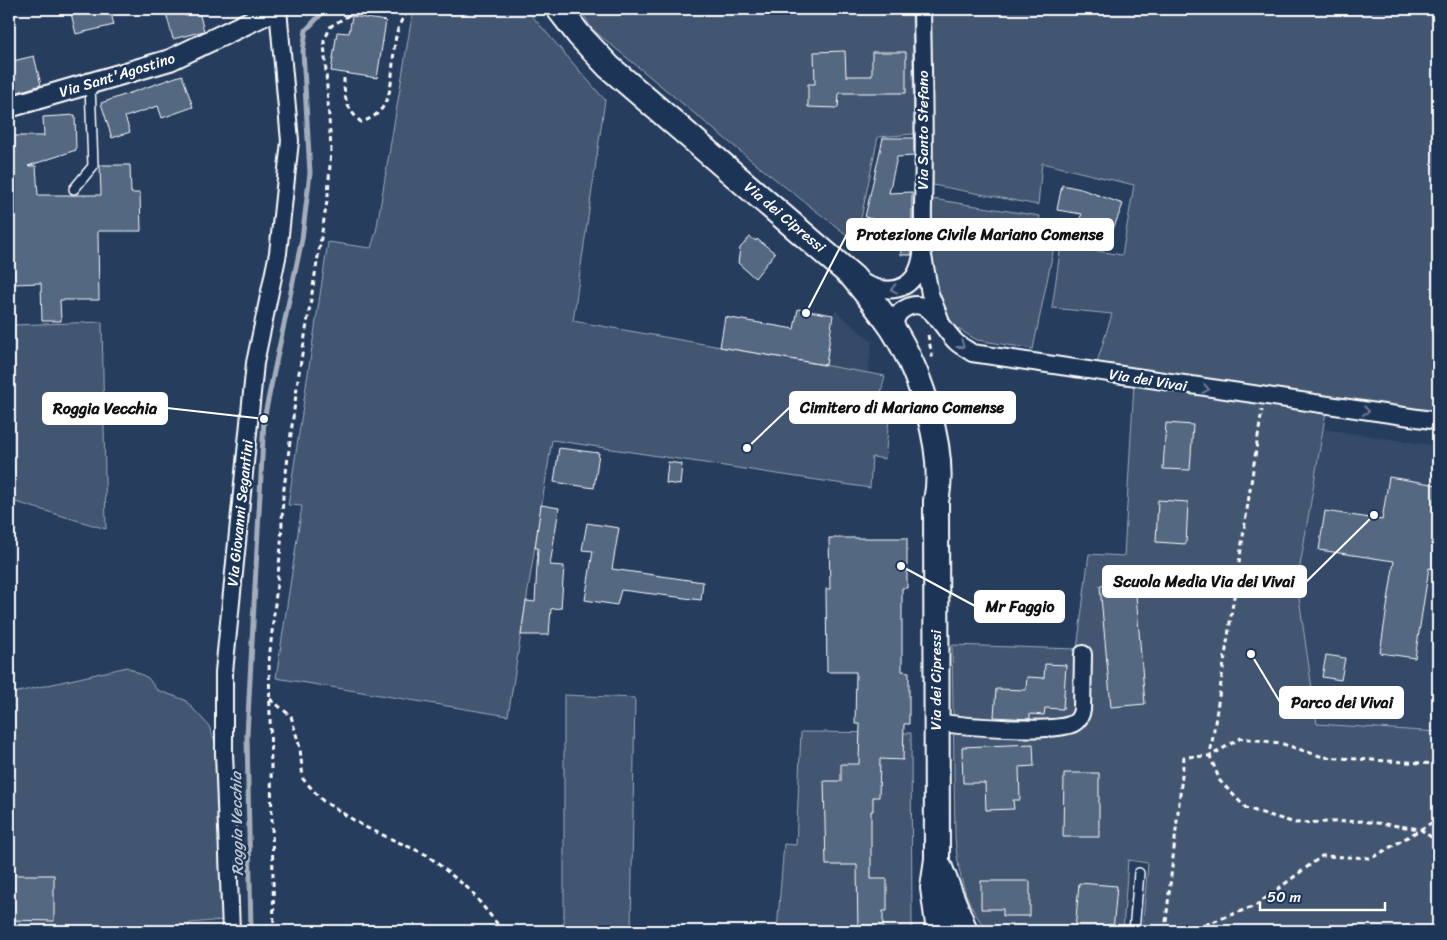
<svg xmlns="http://www.w3.org/2000/svg" width="1447" height="940" font-family="Sriracha,sans-serif">
<rect width="100%" height="100%" fill="#263d5e"/>
<filter id="ink" filterUnits="userSpaceOnUse"><feTurbulence type="fractalNoise" baseFrequency=".02" numOctaves="2"/><feDisplacementMap in="SourceGraphic" scale="10" xChannelSelector="R" yChannelSelector="G"/><feConvolveMatrix kernelMatrix="1 2 1 2 8 2 1 2 1" color-interpolation-filters="sRGB"/></filter>
<g filter="url(#ink)">
<g fill="#344a68">
<path d="M835,310L872,342L868,373L826,365Z"/>
<path d="M1324,429L1438,446V732L1317,724L1297,584Z"/>
</g>
<g fill="#425672" stroke="#a0aab8">
<path d="M423,9H526L605,100L573,321L885,376L878,405L890,409L885,459L872,457L870,488L552,440L508,716L276,678L302,506L288,505L328,242L371,248L376,232L412,16Z"/>
<path d="M580,9H912L914,134L878,137L856,242L757,165L592,29Z"/>
<path d="M931,9H1438V422L1327,406L1297,584L1317,724L1438,732L1437,931H1142L1148,863L1128,860L1123,931H988C964,904 958,872 955,837L952,645L1077,649L1089,554L1124,556L1134,384L1094,372L1112,314L1052,308L1061,245L1122,255L1134,185L1042,163L1038,205L933,185Z"/>
<path d="M932,199L1040,216L1037,243L1054,247L1033,349L977,340L948,323L929,269Z"/>
<path d="M9,248L12,325L102,322L106,529L9,500Z"/>
<path d="M127,667L148,678L157,690L185,700L209,726L216,744L219,758V837L224,920L190,923L187,931H9V694Z"/>
<path d="M564,695L635,698L631,931H564Z"/>
<path d="M801,732L911,733L912,931H777L784,844L796,845Z"/>
</g>
<g fill="none" stroke-linecap="round" stroke-linejoin="round">
<path stroke="#a4aebb" stroke-width="5" d="M251,931L247,735L264,419L302,239L310,173L303,51L306,30L326,9"/>
</g>
<g fill="#556781" stroke="#fff">
<path d="M70,9H110L114,25L76,34Z"/>
<path d="M165,9H183L185,16L199,12L204,31L173,39Z"/>
<path d="M352,16L386,21L377,78L331,71L337,32L349,33Z"/>
<path d="M845,51L846,76H872V52H906V93H839L838,108L808,107V84H815L814,52Z"/>
<path d="M34,56L41,85L9,95V62Z"/>
<path d="M182,75L193,107L162,118L158,106L125,117L130,132L112,138L101,103Z"/>
<path d="M75,115L76,150L28,166H36L38,195H101L100,165H130L131,193H140L141,231H98L99,300H60L61,321H42L41,283L13,284L9,136H44L43,117Z"/>
<path d="M883,138H914V156L897,157L889,193L912,192V255H901L900,227L865,217Z"/>
<path d="M1062,185L1081,189L1123,204L1112,232L1079,220L1082,214L1057,210Z"/>
<path d="M750,237L756,241L757,239L775,253L755,278L738,263L740,248Z"/>
<path d="M798,309L833,315L826,365L720,347L725,317L794,329Z"/>
<path d="M1166,423L1193,425L1190,470L1163,469Z"/>
<path d="M559,448L599,453L594,488L554,482Z"/>
<path d="M668,462L682,464L680,485L666,483Z"/>
<path d="M1389,477L1438,485V570L1429,568L1415,658L1380,653L1394,561L1319,550L1325,511L1382,520Z"/>
<path d="M1158,500L1188,502L1186,544L1156,542Z"/>
<path d="M541,505L559,508L550,565L564,566L561,608L551,609L549,635H521L526,601L535,602L538,548H535Z"/>
<path d="M587,523L619,528L612,569L703,582L701,600L621,590L617,605L585,600L593,551L582,550Z"/>
<path d="M829,538H907V588H902V671L909,672V724H904L903,760L880,759L879,797H873V811H871V879H887V911H883V931H858L857,865H826L824,781H841V764H859L860,724H855L856,672H827L826,589H830Z"/>
<path d="M1135,583L1145,704L1111,707L1100,586Z"/>
<path d="M1326,655L1345,658L1341,680L1322,677Z"/>
<path d="M1045,664L1066,665L1063,709L1045,708L1044,715L1030,714V719L994,717L996,689L1026,690L1027,677L1044,678Z"/>
<path d="M1033,744L1034,766L1019,767L1020,800H1013L1014,809L986,810L985,783H963L962,747Z"/>
<path d="M1064,773H1099V837H1063Z"/>
<path d="M9,875H54V921L9,920Z"/>
<path d="M981,881H1030V916H1003V909H981Z"/>
<path d="M1079,883L1117,886L1113,931L1075,930Z"/>
</g>
<g fill="none" stroke-linecap="round" stroke-linejoin="round">
<defs>
<g id="service">
<path d="M74,189L93,166L90,85"/>
<path d="M1134,931L1139,873"/>
</g>
<g id="minor">
<path d="M923,256L930,294L940,319"/>
<path d="M860,281C877,290 900,296 914,277C927,258 922,228 923,206C925,140 923,75 922,9"/>
<path d="M894,331C895,320 896,313 906,308C929,295 942,329 956,342C960,346 967,349 972,353L1438,421"/>
<path d="M936,722C960,726 1056,734 1074,723C1079,720 1081,715 1082,710L1083,654"/>
<path d="M231,931L224,753V672L255,363L278,253L290,141L278,9"/>
</g>
<path id="tertiary" d="M9,107L170,60L277,9"/>
<g id="secondary">
<path d="M559,9L579,35L609,67L853,277C867,294 881,311 893,329C920,372 947,451 936,501L937,859L933,888L939,931"/>
<path d="M940,868L965,931"/>
</g>
</defs>
<use href="#service" stroke="#fff" stroke-width="12"/>
<use href="#minor" stroke="#fff" stroke-width="20"/>
<use href="#tertiary" stroke="#fff" stroke-width="24"/>
<use href="#secondary" stroke="#fff" stroke-width="28"/>
<g stroke="#fff" stroke-width="3" stroke-dasharray="5 4" stroke-linecap="butt">
<path d="M344,78C344,98 346,108 361,122C412,108 377,37 411,9"/>
<path d="M928,335L933,361"/>
<path d="M270,699L291,716L300,748L303,779L323,801L365,827L427,855L470,890L503,931"/>
<path d="M1438,764L1323,757L1280,743L1241,738L1210,756L1220,781L1246,808L1295,823L1362,821L1420,829L1438,842"/>
<path d="M274,931L269,661L281,546L283,496L298,379L328,195L331,149L324,41L331,26L359,9"/>
<path d="M1165,931L1184,757L1210,756L1262,410"/>
<path d="M1188,931L1255,906L1322,856L1372,858L1438,819"/>
</g>
<use href="#service" stroke="#1d3557" stroke-width="9"/>
<use href="#minor" stroke="#1d3557" stroke-width="16"/>
<use href="#tertiary" stroke="#1d3557" stroke-width="20"/>
<use href="#secondary" stroke="#1d3557" stroke-width="24"/>
</g>
<defs><path id="oneway-chevron" d="M-2-3.5L2.5 0L-2 3.5" fill="none" stroke-width="1.6" stroke-linecap="round" stroke-linejoin="round" transform="scale(1.25)"/></defs>
<g stroke="#6c7c92">
<use href="#oneway-chevron" transform="translate(894 289) rotate(167)"/>
<use href="#oneway-chevron" transform="translate(961 345) rotate(37)"/>
<use href="#oneway-chevron" transform="translate(1206 389) rotate(9)"/>
<use href="#oneway-chevron" transform="translate(1366 411) rotate(8)"/>
</g>
</g>
<g text-anchor="middle" stroke-width="5" stroke-linejoin="round" paint-order="stroke">
<g font-size="15" fill="#fff" stroke="#1d3557">
<text transform="translate(117 75) rotate(-17)" y="5">Via Sant'Agostino</text>
<text transform="translate(923 130) rotate(-90)" y="5">Via Santo Stefano</text>
<text transform="translate(785 217) rotate(40)" y="5">Via dei Cipressi</text>
<text transform="translate(1148 380) rotate(9)" y="5">Via dei Vivai</text>
<text transform="translate(240 513) rotate(-84)" y="5">Via Giovanni Segantini</text>
<text transform="translate(936 680) rotate(-90)" y="5">Via dei Cipressi</text>
</g>
<g font-size="16" font-style="italic" fill="#bbc2cc" stroke="#1d3557">
<text transform="translate(236 824) rotate(-91)" y="6">Roggia Vecchia</text>
</g>
</g>
<path fill="none" stroke="#fff" stroke-width="2" d="M806 313L847 234M747 448L790 407M264 419L167 408M1374 515L1306 582M901 566L975 606M1251 654L1280 702"/>
<g fill="#fff" stroke="#1d3557" stroke-width="2">
<circle cx="806" cy="313" r="5"/>
<circle cx="747" cy="448" r="5"/>
<circle cx="264" cy="419" r="5"/>
<circle cx="1374" cy="515" r="5"/>
<circle cx="901" cy="566" r="5"/>
<circle cx="1251" cy="654" r="5"/>
</g>
<g fill="#fff" stroke="#fff" stroke-width="2">
<rect x="847" y="219" width="266" height="31" rx="5"/>
<rect x="790" y="392" width="225" height="31" rx="5"/>
<rect x="43" y="393" width="124" height="31" rx="5"/>
<rect x="1103" y="566" width="203" height="31" rx="5"/>
<rect x="975" y="591" width="89" height="31" rx="5"/>
<rect x="1280" y="687" width="123" height="31" rx="5"/>
</g>
<g font-size="16" text-anchor="middle" font-weight="bold" fill="#111">
<text x="980" y="240">Protezione Civile Mariano Comense</text>
<text x="902" y="413">Cimitero di Mariano Comense</text>
<text x="105" y="414">Roggia Vecchia</text>
<text x="1204" y="587">Scuola Media Via dei Vivai</text>
<text x="1020" y="612">Mr Faggio</text>
<text x="1342" y="708">Parco dei Vivai</text>
</g>
<rect width="1447" height="940" fill="none" stroke="#1d3557" stroke-width="30"/>
<rect x="15" y="15" width="1417" height="910" fill="none" stroke="#fff" stroke-width="2" filter="url(#ink)"/>
<path d="M1260 902v8h125v-8" fill="none" stroke="#ffffff" stroke-width="2.5"/>
<text x="1267" y="902" font-size="15" fill="#ffffff" stroke="#1d3557" stroke-width="4" paint-order="stroke">50 m</text>
</svg>
